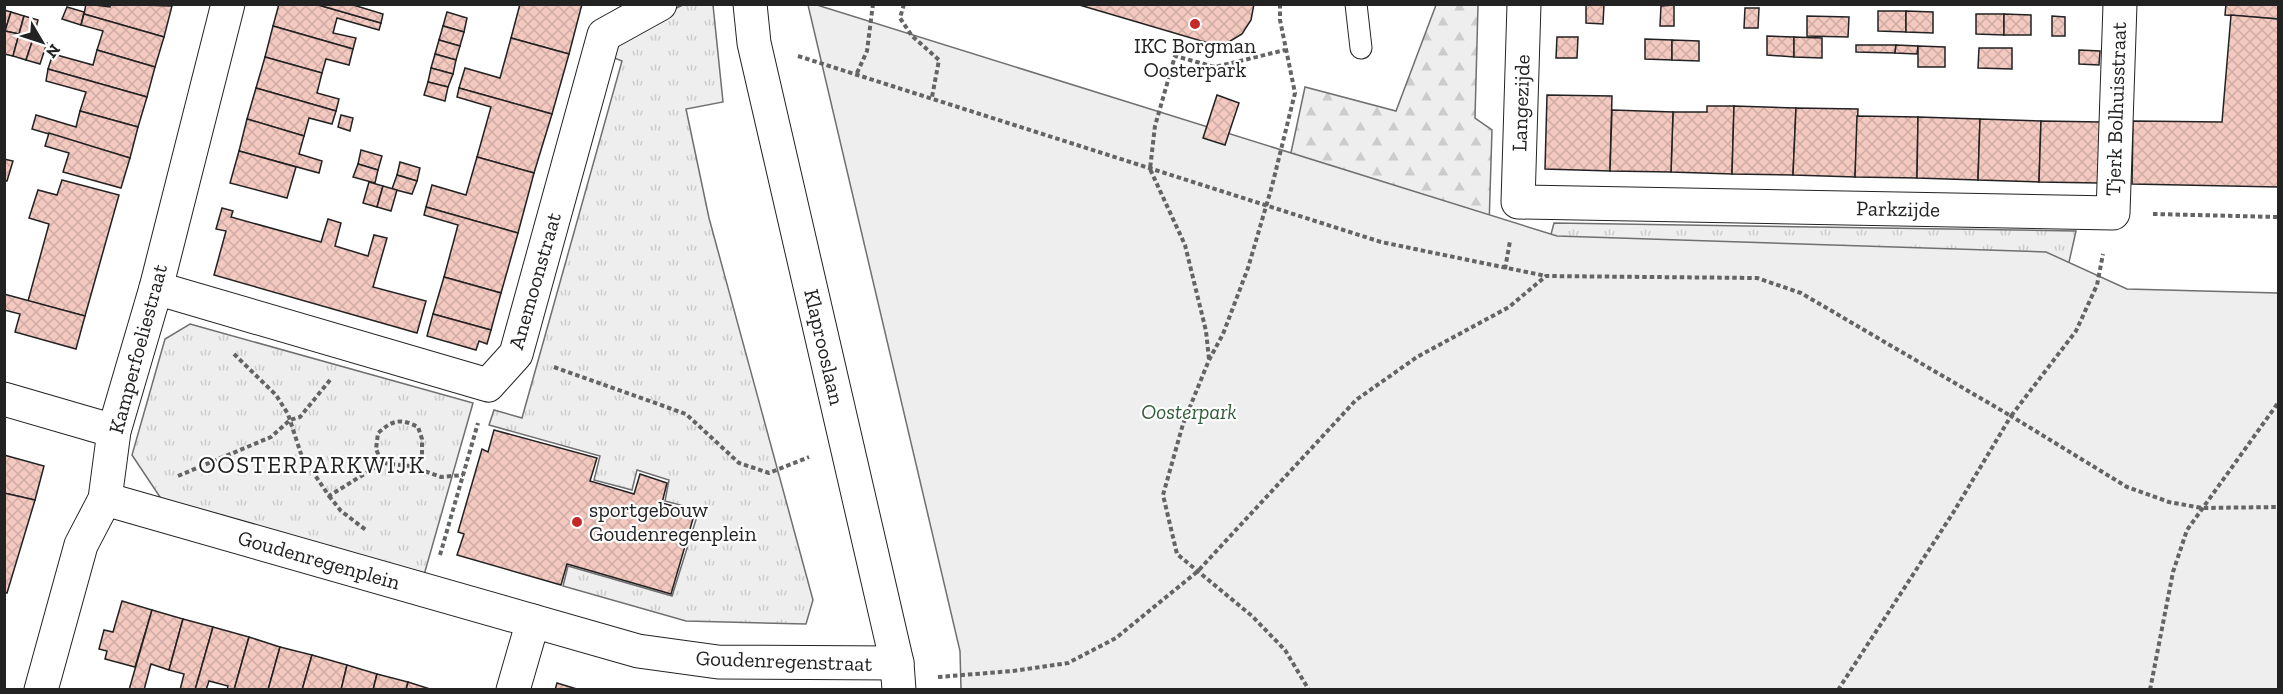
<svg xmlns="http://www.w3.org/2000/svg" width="2283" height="694" font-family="'Zilla Slab',serif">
<defs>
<pattern id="grass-tufts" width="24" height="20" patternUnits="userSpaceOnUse" patternTransform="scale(1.5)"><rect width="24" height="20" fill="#eee"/><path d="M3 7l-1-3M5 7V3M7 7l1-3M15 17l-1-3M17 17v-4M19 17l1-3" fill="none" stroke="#ccc"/></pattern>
<pattern id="forest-firs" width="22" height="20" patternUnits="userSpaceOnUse" patternTransform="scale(1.5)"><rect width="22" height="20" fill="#eee"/><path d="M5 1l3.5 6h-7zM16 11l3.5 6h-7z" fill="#ccc"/></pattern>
<pattern id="building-cross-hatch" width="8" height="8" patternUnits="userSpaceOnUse" patternTransform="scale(1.5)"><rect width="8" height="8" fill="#f3c9c0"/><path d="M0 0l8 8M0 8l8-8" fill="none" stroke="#d0aca5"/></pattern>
</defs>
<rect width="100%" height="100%" fill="#fff"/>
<g fill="url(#grass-tufts)" stroke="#6f6f6f" stroke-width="1.5">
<path d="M683,5H713L723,102L686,109L709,218L813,600L806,624L686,621L563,586L568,566L672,596L699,510L665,501L669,480L637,470L632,490L594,480L600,456L489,425L494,410L522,418L622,61L609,56C628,29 654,18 683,5Z"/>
<path d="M1554,223L2076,231L2065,280L1545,257Z"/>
<path d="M190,324L473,403L424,575L164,503L132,455L165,339Z"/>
</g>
<path fill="url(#forest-firs)" stroke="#6f6f6f" stroke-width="1.5" d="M1436,5H1478L1475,118L1492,130L1489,226L1286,176L1305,87L1396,111Z"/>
<path fill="#eee" stroke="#6f6f6f" stroke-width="1.5" d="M808,5H817L1557,236L2046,252L2127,289L2278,293V689H961L960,651Z"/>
<g fill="url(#building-cross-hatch)" stroke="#222" stroke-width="1.5">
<path d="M86,4L110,7L111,4L172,6L164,37L84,14Z"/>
<path d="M279,4H315L381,23L379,30L337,18L333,33L356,38L353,49L273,26Z"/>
<path d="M315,4H350L383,14L381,23Z"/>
<path d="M520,4H582L569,54L511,38Z"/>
<path d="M1076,4H1254L1251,20L1242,34L1227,43L1215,45Z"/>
<path d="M1586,4H1604L1603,24L1586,23Z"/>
<path d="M2226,4H2278V19L2225,15Z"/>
<path d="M1674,5V26H1660L1661,6Z"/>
<path d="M67,7L84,12L81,25L62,19Z"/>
<path d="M1745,8H1759L1758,28H1744Z"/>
<path d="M4,10L11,12L5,31H4Z"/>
<path d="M1878,11H1906V32L1878,31Z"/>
<path d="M1906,11L1933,12V33L1906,32Z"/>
<path d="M11,12L24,16L19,34L5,31Z"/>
<path d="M447,12L467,18L464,32L443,26Z"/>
<path d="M84,14L164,37L155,67L97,50L103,31L81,25Z"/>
<path d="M1976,14H2004V35L1976,34Z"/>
<path d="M2004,14L2031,15V35H2004Z"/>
<path d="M2231,15L2278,19V187L2132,184L2133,121L2222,122Z"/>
<path d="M24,16L38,20L33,39L19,34Z"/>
<path d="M1807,16L1849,17L1848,37L1807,36Z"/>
<path d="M2052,16L2065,17V36H2052Z"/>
<path d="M273,26L353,49L349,65L326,59L322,73L265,57Z"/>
<path d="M443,26L464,32L460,46L439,40Z"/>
<path d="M5,31L19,34L13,56L4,54Z"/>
<path d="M19,34L33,39L26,60L13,56Z"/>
<path d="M1767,36L1794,37V57L1767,55Z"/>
<path d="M1557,37H1578L1577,58H1556Z"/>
<path d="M1794,37L1822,38V58L1794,57Z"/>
<path d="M511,38L569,54L552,114L459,88L465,68L500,78Z"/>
<path d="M33,39L47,43L40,64L26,60Z"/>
<path d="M1645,39L1672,40V60L1645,59Z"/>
<path d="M439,40L460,46L456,60L435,54Z"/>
<path d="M1672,40L1699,41V61L1672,60Z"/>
<path d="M1856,45H1896L1895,53L1856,52Z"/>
<path d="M1896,45L1918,46L1917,54L1895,53Z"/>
<path d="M1918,46L1945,47V67H1918Z"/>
<path d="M1979,48H2012V69L1978,68Z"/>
<path d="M97,50L155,67L147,97L48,69L53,54L93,65Z"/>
<path d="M2079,50L2100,51L2099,65L2079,64Z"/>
<path d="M435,54L456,60L453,74L431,68Z"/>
<path d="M265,57L322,73L317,93L339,99L336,111L256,88Z"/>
<path d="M431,68L453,74L448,87L428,82Z"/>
<path d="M48,69L147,97L138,127L80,111L86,92L46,81Z"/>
<path d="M428,82L448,87L445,101L424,95Z"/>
<path d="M256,88L336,111L332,124L309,118L304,136L247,119Z"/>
<path d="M459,88L552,114L534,173L477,157L491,107L457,97Z"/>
<path d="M1217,95L1239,103L1225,145L1203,138Z"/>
<path d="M1547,95L1612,96L1610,171L1545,169Z"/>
<path d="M1707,106H1734L1732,174L1671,172L1673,112H1707Z"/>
<path d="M1734,106L1796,108L1793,175L1732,174Z"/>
<path d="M1796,108L1858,109L1855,177L1793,175Z"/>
<path d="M1612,110L1673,112L1671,172L1610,171Z"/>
<path d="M80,111L138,127L130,158L32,129L36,115L76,127Z"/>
<path d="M341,115L353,118L350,131L338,127Z"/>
<path d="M1857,116L1918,117L1917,178L1855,177Z"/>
<path d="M1918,117L1980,119L1978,180L1917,178Z"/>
<path d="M247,119L304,136L299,154L322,161L319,173L239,151Z"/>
<path d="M1980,119L2041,121L2039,182L1978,180Z"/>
<path d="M2041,121L2101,122L2099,183L2039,182Z"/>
<path d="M49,133L130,158L121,188L63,172L69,153L45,146Z"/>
<path d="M361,150L382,156L378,170L358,164Z"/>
<path d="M239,151L296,167L287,198L230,183Z"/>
<path d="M477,157L534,173L518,233L426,207L432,185L466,195Z"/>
<path d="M4,159L13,161L7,181H4Z"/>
<path d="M400,162L420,168L417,181L397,175Z"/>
<path d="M358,164L378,170L375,183L353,177Z"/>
<path d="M397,175L417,181L412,194L392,189Z"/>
<path d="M62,180L119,195L85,316L28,301L49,224L29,218L38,190L57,195Z"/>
<path d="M369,182L383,186L377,207L363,203Z"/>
<path d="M383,186L397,190L391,211L377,207Z"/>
<path d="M426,207L518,233L501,293L444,277L458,225L424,215Z"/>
<path d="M222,208L233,211L231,217L321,242L328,219L341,223L335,246L368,256L374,235L387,238L373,287L426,301L417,333L214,275L226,231L216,229Z"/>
<path d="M444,277L501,293L491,330L433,314Z"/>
<path d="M4,294L85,316L76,349L15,332L20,314L4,310Z"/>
<path d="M433,314L491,330L487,344L479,341L476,350L427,336Z"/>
<path d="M494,430L597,458L590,481L634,494L640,474L667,483L662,503L695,512L671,594L567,564L561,585L457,555L464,534L458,532L482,449L488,452Z"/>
<path d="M4,455L44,466L35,500L4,493Z"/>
<path d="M4,493L35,500L7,593L4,592Z"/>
<path d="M122,601L152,610L135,667L105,659L107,651L99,649L104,630L113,632Z"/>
<path d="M152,610L183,619L169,670L151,664L144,690H129Z"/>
<path d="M183,619L213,627L195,690H180L184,674L169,670Z"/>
<path d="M213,627L249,637L234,690H227L228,686L209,681L206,690H195Z"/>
<path d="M249,637L280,647L268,690H234Z"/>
<path d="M280,647L312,655L302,690H268Z"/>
<path d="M312,655L347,665L341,690H302Z"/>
<path d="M347,665L377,674L373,690H341Z"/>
<path d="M377,674L408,682L406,690H373Z"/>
<path d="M408,682L433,690H406Z"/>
<path d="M557,683L580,690H555Z"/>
</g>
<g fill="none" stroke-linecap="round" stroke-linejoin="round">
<defs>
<path id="lane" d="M1356,4L1361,48"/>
<g id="street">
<path d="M750,4L754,43L897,663L899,690"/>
<path d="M1524,4L1518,202L2113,213L2120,4"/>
<path d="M156,288L488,385L516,354L604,35L660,4"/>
<path d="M4,399L114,431"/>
<path d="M105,499L638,651L718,662L897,663"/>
<path d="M41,690L81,545L105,499L114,431L156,288L228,4"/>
<path d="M513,690L533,621"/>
</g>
</defs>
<use href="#lane" stroke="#222" stroke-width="23"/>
<use href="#street" stroke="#222" stroke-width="35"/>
<g stroke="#646464" stroke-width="4" stroke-dasharray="4.5 3" stroke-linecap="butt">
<path d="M904,4L900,18L912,36L939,60L932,97"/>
<path d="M1280,4V20L1295,93L1272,186L1248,268L1223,334L1209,360L1183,424L1163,495L1177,554L1252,616L1285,650L1309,690"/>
<path d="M798,56L1381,242L1546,276"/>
<path d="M857,73L867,51L873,4"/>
<path d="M2153,214L2278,217"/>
<path d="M1505,269L1510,241"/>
<path d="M234,354L276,395L288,414L301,454L329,496L382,463"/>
<path d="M1209,359L1206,331L1185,245L1150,169L1155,126L1175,56L1215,67L1285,50"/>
<path d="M554,367L686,414L739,463L769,473L809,457"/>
<path d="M410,466L382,463L376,449L378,433C393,420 400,418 418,427L422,439V455L410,466L441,477L463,475"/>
<path d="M178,476L271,437L290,420L300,417L330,380"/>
<path d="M329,496L341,511L366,530"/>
<path d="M440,555L478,423"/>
<path d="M938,677L1013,671L1068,663L1116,638L1198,571L1356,400L1417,357L1509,307L1546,276L1757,278L1801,293L2011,416L2076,331L2097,285L2103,254"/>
<path d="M1838,690L1953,513L2011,416L2127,487L2169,502L2202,508L2278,507"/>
<path d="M2150,690L2173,572L2187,530L2278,403"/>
</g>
<use href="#lane" stroke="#fff" stroke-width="21"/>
<use href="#street" stroke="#fff" stroke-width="33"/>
</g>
<g fill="#c62828" stroke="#fff" stroke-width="2">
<circle cx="1195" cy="24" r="6"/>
<circle cx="577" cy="522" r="6"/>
</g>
<g text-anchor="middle" stroke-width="4.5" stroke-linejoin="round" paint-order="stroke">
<g font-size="21" fill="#222" stroke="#fff">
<text x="1195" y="53">IKC Borgman<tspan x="1195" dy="24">Oosterpark</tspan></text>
<text x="589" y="517" text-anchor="start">sportgebouw<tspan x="589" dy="24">Goudenregenplein</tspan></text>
</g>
<g font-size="21" fill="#222" stroke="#fff">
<text transform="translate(1521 103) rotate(-88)" y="7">Langezijde</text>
<text transform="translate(2116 109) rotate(-88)" y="7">Tjerk Bolhuisstraat</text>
<text transform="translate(1898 209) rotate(1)" y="7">Parkzijde</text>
<text transform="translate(535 281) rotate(-74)" y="7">Anemoonstraat</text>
<text transform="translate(824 347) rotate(77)" y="7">Klaprooslaan</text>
<text transform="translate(138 349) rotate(-75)" y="7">Kamperfoeliestraat</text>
<text transform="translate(319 560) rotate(16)" y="7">Goudenregenplein</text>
<text transform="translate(784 661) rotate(2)" y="7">Goudenregenstraat</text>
</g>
<g font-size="21" font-style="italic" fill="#2f5e38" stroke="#fff">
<text x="1189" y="419">Oosterpark</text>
</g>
<g font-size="24" letter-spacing="1.5" fill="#222" stroke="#fff">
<text x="312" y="473">OOSTERPARKWIJK</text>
</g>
</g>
<rect width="2283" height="694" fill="none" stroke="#222222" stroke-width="12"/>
<g transform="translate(42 42) rotate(129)" stroke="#ffffff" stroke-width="4.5" paint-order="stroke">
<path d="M0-4.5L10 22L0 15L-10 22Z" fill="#222222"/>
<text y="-9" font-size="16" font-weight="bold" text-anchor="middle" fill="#222222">N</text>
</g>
</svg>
